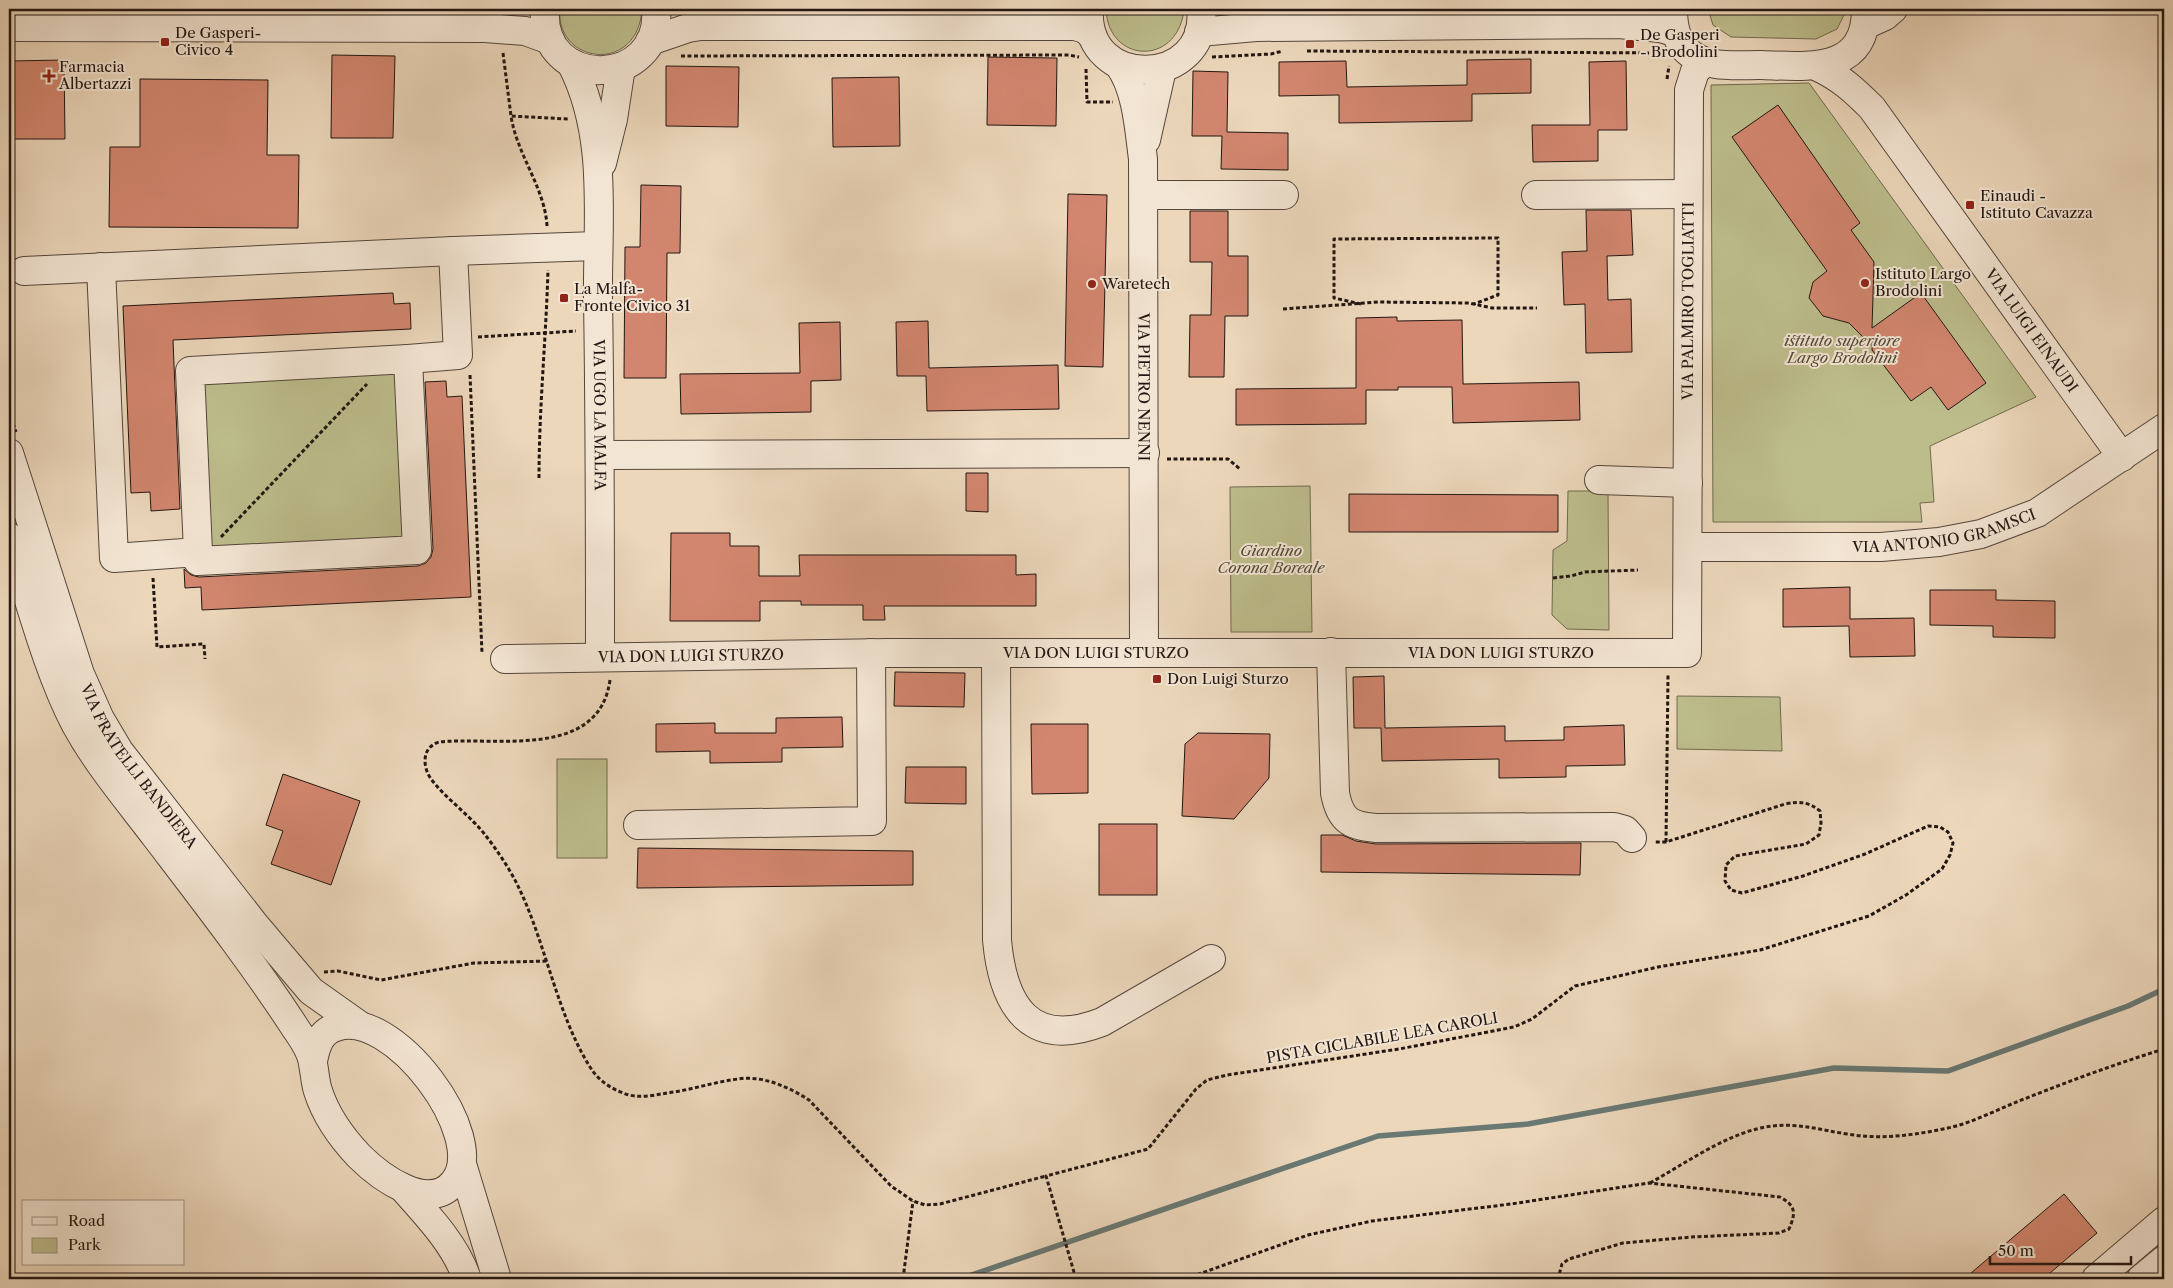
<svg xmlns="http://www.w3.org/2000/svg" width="2173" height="1288" font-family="'Libre Caslon Text',serif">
<rect width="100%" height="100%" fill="#ecd7bb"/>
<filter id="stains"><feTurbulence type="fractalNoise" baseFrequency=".004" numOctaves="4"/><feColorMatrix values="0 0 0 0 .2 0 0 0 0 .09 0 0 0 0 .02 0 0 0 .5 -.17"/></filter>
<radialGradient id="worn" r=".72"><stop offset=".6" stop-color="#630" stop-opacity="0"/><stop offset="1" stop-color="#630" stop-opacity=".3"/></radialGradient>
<g fill="#bdbd8c" stroke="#706a4f">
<path d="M560,9H642C638,75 555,64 560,9Z"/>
<path d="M1106,9H1184V11C1176,67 1108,63 1106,9Z"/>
<path d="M1708,9H1845V13L1837,29L1816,39L1731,37L1713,25Z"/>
<path d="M1809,83L2036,397L1930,446L1934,502L1920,503L1922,522H1713L1711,85Z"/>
<path d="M399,369L408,544L208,554L199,379Z"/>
<path d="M1310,486L1312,632H1231L1230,487Z"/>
<path d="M1568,491H1608L1609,630L1567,629L1552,615L1553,550L1567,541Z"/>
<path d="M1677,696L1780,697L1782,751L1677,749Z"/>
<rect x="557" y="759" width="50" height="99"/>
</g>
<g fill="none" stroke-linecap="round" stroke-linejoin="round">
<path stroke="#697873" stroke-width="5.5" d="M960,1279L1378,1136L1528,1124L1834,1068L1948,1071L2128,1006L2164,989"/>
</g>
<g fill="#d2866f" stroke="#221612">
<path d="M332,55L395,56L393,138H331Z"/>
<path d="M988,57L1057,58L1056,126L987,125Z"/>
<path d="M1531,59V93L1472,94V121L1339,123V95L1279,96V62L1346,61L1347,87L1467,85V60Z"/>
<path d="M64,60L65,139H9V61Z"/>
<path d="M1626,61L1627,130H1598V161L1533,162L1532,125H1590L1589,62Z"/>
<path d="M666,66L739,67L738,127L666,126Z"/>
<path d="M1193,71L1228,72L1227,132L1288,133V170L1221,169L1222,136H1192Z"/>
<path d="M899,77L900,146L833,147L832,78Z"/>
<path d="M140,79L268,80L267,155H299L298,228L109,227L110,147H140Z"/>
<path d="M1778,105L1860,223L1851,230L1874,262L1872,328L1921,293L1986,383L1948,410L1931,387L1911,401L1872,350L1873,338H1872V346L1849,323L1823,316L1809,298L1813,282L1827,271L1732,137Z"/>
<path d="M641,185L681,186L680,253H667L666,378H624L625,247H640Z"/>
<path d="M1068,194L1107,195L1103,367L1065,366Z"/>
<path d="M1586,210H1631L1633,255L1607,256L1608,300L1631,299L1632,352L1586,353L1585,304L1564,305L1562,252L1587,251Z"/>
<path d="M1190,211H1228V256H1248V316H1225L1224,377H1189L1190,315H1211L1212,262H1190Z"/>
<path d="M393,293L394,304L410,303L411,329L173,340L180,509L151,511L150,492L131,493L123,306Z"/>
<path d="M1397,317V321L1462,320L1463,384L1579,382L1580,420L1453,423L1452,387H1398V390H1366V424L1236,425V389L1356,388V318Z"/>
<path d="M928,321L929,368L1058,365L1059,409L927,411L926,376H897L896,322Z"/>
<path d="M840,322L841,380L811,381V412L681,414L680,374L800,373L799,323Z"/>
<path d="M446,381L447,397L462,396L471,597L202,610L201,587L185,588L184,569L191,575L199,577L418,566L426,563L431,557L433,549L425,382Z"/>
<path d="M966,473H988V512L966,511Z"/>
<path d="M1349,494L1558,495V532H1349Z"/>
<path d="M671,533H730V546H759V576H800L799,555H1016V575L1036,574V606H884L885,620H863V605H801V601H760V621H670Z"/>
<path d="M1850,587V619L1914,618L1915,656L1850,657L1849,626L1783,627V589Z"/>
<path d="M1930,590H1996V600L2055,601V638L1993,637V626L1930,625Z"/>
<path d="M895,672L965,673L964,707L894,706Z"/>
<path d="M1384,676L1385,728L1505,726V741L1564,740V727L1624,725L1625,765L1566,766V777L1499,778V759L1382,761L1381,728H1354L1353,677Z"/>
<path d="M842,717L843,747L782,748V762L710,763V751L656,752V724L715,723V733H776V718Z"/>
<path d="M1031,724H1088V793L1032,794Z"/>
<path d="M1198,733L1270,734L1269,778L1234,819L1182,816L1185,744Z"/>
<path d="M906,767H966V804L905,803Z"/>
<path d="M283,774L360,801L331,885L271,864L283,831L266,825Z"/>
<rect x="1099" y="824" width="58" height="71"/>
<path d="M1321,835H1342L1356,841L1376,844L1581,843L1580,875L1321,872Z"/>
<path d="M638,848L913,851V885L637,888Z"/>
<path d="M2064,1194L2097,1233L2043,1279H1964Z"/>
</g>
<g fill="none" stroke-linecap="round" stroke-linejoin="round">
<defs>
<g id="minor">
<path d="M545,9C539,92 663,89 656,9"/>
<path d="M1089,9C1084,93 1210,87 1201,9"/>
<path d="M1673,9C1673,24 1675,40 1687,51C1706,69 1735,65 1760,65C1806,66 1866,75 1866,9"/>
<path d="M1865,25L1885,16L1893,9"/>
<path d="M9,27L485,28L525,31L550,40"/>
<path d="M1199,32L1256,27L1619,24L1660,28L1675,32"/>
<path d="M650,41L688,28L701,26H1075L1085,29L1092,35"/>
<path id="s1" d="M571,63C609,135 597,221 598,300C600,419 600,537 600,656"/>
<path id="s2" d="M1119,65C1137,90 1139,129 1143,159L1144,653"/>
<path id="s3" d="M1818,67C1840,77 1855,91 1872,108L2122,457"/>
<path d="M1146,140L1162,69"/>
<path d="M602,163L613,119L621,67"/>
<path d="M1144,195H1284"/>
<path d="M1536,195L1688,194"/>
<path d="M101,267L114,558L198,552L190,371L408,359L417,550L198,561V552"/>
<path d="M24,271L453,251"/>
<path d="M408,359L458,355L453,251L597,246"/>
<path id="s4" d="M9,453L80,674L100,719L119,751L255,925L311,991L359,1025"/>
<path d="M600,455L1145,453"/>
<path d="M1599,480L1688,483"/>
<path d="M9,537C29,597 47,670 76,725C98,765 128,800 156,837C204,900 253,963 296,1029C303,1039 312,1053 313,1064C315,1073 315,1082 318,1091C326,1116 341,1137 359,1156C379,1176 429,1214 454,1182C491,1137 391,1006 336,1027C320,1032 316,1046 313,1061"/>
<path id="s5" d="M1688,547H1881L1939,542L1981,534L2037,513L2164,428"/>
<path d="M1331,652L1335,793C1340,820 1350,826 1376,828L1614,827L1625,830L1632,838"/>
<path d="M996,653L997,940C1003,1006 1030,1050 1102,1022L1211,959"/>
<path id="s6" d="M505,659L888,653H1687L1689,90L1695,71L1705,62"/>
<path d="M638,825L872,821L871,653"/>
<path d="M462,1164L497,1279"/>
<path d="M403,1188C427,1215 456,1245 467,1279"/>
<path d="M2096,1279L2164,1221"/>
<path d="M2141,1279L2164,1260"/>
</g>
</defs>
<use href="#minor" stroke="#54463c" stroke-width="30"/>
<g stroke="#221612" stroke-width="3" stroke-dasharray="4 2.5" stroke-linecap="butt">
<path d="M1307,51L1661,53"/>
<path d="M503,53L511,116"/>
<path d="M681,56L1069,55L1079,57"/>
<path d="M1212,57L1271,54L1283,51"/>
<path d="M1086,69L1087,102H1113"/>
<path d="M1667,79L1669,66"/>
<path d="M547,226C545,188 517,155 511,116L568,119"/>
<path d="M1361,304L1334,298V239L1498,238V295L1474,304"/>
<path d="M1283,309L1378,302L1469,303L1492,308H1537"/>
<path d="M478,337L576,331"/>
<path d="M470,375L482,653"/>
<path d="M9,411L16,432"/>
<path d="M1167,459H1228L1240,469"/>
<path d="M539,478C539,408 546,339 548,270"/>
<path d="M221,537L367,384"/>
<path d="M153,578L157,647L204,644L205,659"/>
<path d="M1553,578L1571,576L1585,572L1638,570"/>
<path d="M610,680C599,761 494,736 439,742C422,747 422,766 431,779C447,800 470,815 486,836C497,850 509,868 517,884C546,942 557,1017 592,1070C600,1082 615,1091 629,1095C642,1098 655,1095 667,1093C691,1090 714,1082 738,1079C762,1075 789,1087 809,1100L891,1186L913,1201L925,1205L940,1204L1046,1176"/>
<path d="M1666,842L1668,675"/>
<path d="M324,972L338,971L381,980L474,963L548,961"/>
<path d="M1650,1183C1686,1163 1730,1131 1772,1126C1800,1123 1820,1130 1847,1134C1881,1140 1915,1135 1948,1128C1972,1123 1996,1110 2019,1101C2067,1082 2115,1064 2164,1049"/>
<path d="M903,1279L913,1201"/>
<path d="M1076,1279L1046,1176L1148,1149L1196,1089L1207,1080L1227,1075L1399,1049L1514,1027L1532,1019L1575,986L1658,967L1760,950L1869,916L1906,895L1942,869L1950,855L1953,843L1948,832L1940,827L1928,826L1865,854L1803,876L1742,893L1731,890L1725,881L1726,865L1735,856L1806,844L1819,835L1821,823L1820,811C1809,802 1800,801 1785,804L1666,842H1654"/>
<path d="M1185,1279L1308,1235L1372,1221L1511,1204L1649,1183L1780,1197C1796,1206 1796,1213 1789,1229L1779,1233L1692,1237L1623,1243L1569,1259L1562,1264L1558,1279"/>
</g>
<use href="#minor" stroke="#f3e5d3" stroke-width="28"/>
</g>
<g fill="#8f2418" stroke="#f3e5d3" stroke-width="2">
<rect x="160" y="37" width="10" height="10" rx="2.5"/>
<rect x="1625" y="39" width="10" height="10" rx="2.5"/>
<path d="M46.5 68.5h5v5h5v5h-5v5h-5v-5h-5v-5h5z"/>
<rect x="1965" y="200" width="10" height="10" rx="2.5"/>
<circle cx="1865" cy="283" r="5"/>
<circle cx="1092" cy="284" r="5"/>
<rect x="559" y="293" width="10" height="10" rx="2.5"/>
<rect x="1152" y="674" width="10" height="10" rx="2.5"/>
</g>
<g text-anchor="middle" stroke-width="4" stroke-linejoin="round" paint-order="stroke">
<g font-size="15" fill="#221612" stroke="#f3e5d3" text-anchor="start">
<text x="175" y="38">De Gasperi-<tspan x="175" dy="17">Civico 4</tspan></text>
<text x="1640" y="40">De Gasperi<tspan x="1640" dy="17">- Brodolini</tspan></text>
<text x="59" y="72">Farmacia<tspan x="59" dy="17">Albertazzi</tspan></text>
<text x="1980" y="201">Einaudi -<tspan x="1980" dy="17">Istituto Cavazza</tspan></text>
<text x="1875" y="279">Istituto Largo<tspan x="1875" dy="17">Brodolini</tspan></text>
<text x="1102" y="289">Waretech</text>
<text x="574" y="294">La Malfa-<tspan x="574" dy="17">Fronte Civico 31</tspan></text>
<text x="1167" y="684">Don Luigi Sturzo</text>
</g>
<g font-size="15" fill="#221612" stroke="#f3e5d3">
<text dy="5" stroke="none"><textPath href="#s6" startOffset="1534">VIA PALMIRO TOGLIATTI</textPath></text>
<text dy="5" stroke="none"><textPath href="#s3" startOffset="342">VIA LUIGI EINAUDI</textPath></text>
<text dy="5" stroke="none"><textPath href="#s2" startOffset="326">VIA PIETRO NENNI</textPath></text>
<text dy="5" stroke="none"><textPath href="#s1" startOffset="356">VIA UGO LA MALFA</textPath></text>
<text dy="5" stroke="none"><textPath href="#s5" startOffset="258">VIA ANTONIO GRAMSCI</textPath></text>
<text dy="5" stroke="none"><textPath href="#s6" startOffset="591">VIA DON LUIGI STURZO</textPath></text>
<text dy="5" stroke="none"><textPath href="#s6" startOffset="996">VIA DON LUIGI STURZO</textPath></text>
<text dy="5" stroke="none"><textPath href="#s6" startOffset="186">VIA DON LUIGI STURZO</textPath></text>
<text dy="5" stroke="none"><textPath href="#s4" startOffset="342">VIA FRATELLI BANDIERA</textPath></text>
<text transform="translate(1382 1038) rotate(-10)" y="5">PISTA CICLABILE LEA CAROLI</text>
</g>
<g font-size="15" font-style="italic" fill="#504837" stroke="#f3e5d3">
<text x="1842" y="346">istituto superiore<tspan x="1842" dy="17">Largo Brodolini</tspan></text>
<text x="1271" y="556">Giardino<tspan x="1271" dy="17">Corona Boreale</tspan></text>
</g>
</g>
<rect width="2173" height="1288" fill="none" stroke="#ecd7bb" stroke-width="30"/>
<rect x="10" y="10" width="2153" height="1268" fill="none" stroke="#221612" stroke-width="2.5"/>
<rect x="15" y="15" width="2143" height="1258" fill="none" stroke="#221612"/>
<rect x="22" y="1200" width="162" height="65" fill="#f3e5d3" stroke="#9f9286"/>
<rect x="32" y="1217" width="25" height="8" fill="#f3e5d3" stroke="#9f9286"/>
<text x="68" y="1226" font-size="15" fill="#221612">Road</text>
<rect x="32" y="1238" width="25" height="15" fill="#bdbd8c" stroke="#9f9286"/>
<text x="68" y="1250" font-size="15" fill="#221612">Park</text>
<path d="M1990 1256v8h141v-8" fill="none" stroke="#221612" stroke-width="2.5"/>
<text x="1998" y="1256" font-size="15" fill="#221612" stroke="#f3e5d3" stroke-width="4" paint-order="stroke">50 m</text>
<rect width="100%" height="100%" filter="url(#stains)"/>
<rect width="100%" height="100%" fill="url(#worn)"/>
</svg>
